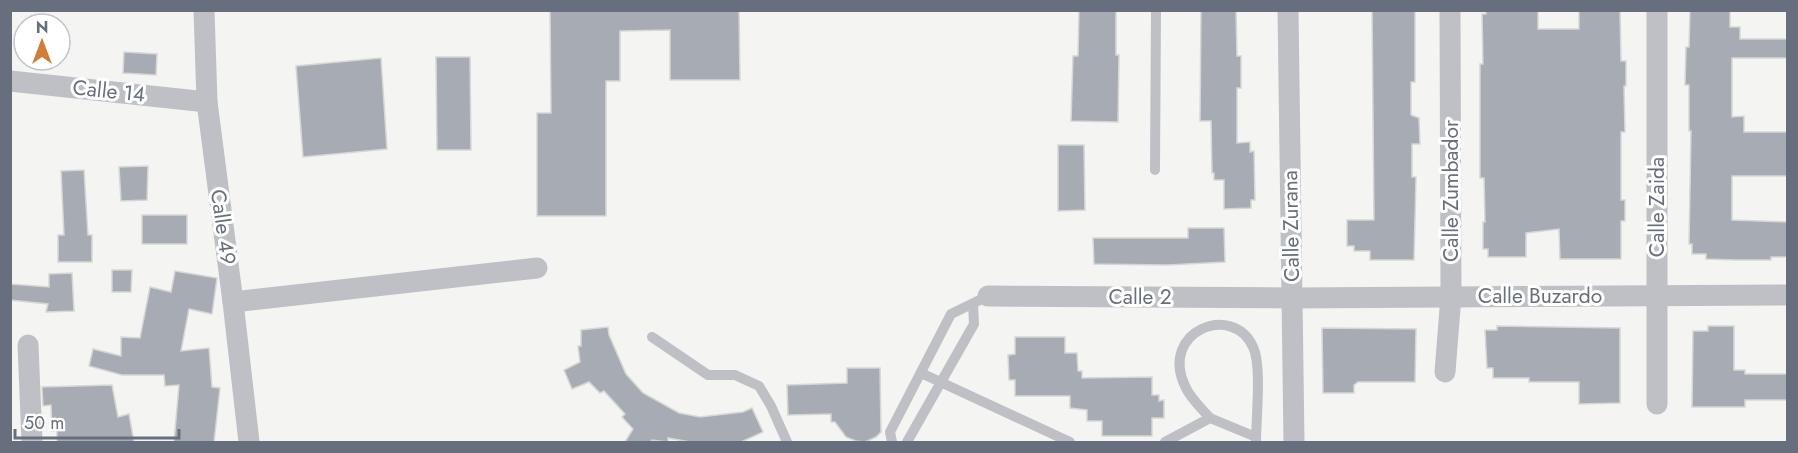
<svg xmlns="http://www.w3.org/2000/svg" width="1798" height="453" font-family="Jost,sans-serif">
<rect width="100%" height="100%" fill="#f4f5f2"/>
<g fill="#a7abb3" stroke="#d6d6d4" stroke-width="1.5">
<path d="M550,10H739L740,80H670V30L620,31V81H606V216H537V113H551Z"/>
<path d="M1079,10H1116V55H1119L1118,122L1071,121L1073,56H1078Z"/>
<path d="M1201,10H1236L1237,56H1241V88H1237V143L1250,142V152L1254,151L1255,200H1251V208L1224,209V180H1214V173H1212L1211,121H1200Z"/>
<path d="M1372,10H1415V82H1411V115L1419,118L1420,144H1412V177H1416L1414,260H1370V251H1354V246H1347V220H1374Z"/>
<path d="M1486,10H1538V29H1579V10H1620L1621,61H1626V86H1624L1625,132H1621V200H1625V221H1621V259H1560L1559,229L1526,233V257H1488V249H1483V222H1485L1484,178H1480V64H1483L1482,14H1486Z"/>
<path d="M1690,10H1730V27H1740V39H1788V58H1732V117L1744,116V132H1788V176H1732V220L1788,222L1787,257H1771V260H1736L1706,259V254H1692V244H1689L1691,131H1689V85H1685L1686,47H1689Z"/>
<path d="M124,52L157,54L156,75L123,73Z"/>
<path d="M436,57H470L471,150H437Z"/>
<path d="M381,58L387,149L303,157L296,66Z"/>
<path d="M1058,145H1084L1085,210L1058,211Z"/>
<path d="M148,166L147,200L121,201L119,167Z"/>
<path d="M84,170L88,235H92V262H58V235H64L61,171Z"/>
<rect x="142" y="215" width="45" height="29"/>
<path d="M1188,228H1224L1225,262L1167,265L1094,264L1093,238H1188Z"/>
<path d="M112,270H132L131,292H112Z"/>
<path d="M175,271L217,278L212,314L189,309L181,351L209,348L212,387L220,388L214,442H174L179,385L165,386L164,375H122L89,366L93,349L121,356V337L140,338L150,287L171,292Z"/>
<path d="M72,273L74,311L46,312L48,304L10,300V284L49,287V274Z"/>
<path d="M1497,326L1620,328V403L1579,404V382H1529V378H1493V368H1487L1485,330H1497Z"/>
<path d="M1708,326H1734V370H1745V374H1788V400H1745V407H1692L1693,331H1708Z"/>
<path d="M608,327L609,335L626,374L643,393L679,413L700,417L743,412L752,408L763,432L741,442H690L668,438V442L652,440L650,442H625L633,429L622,417L625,414L604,391L600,393L589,382L572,389L564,370L580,362L578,346H581V330Z"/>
<path d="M1322,328L1416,329L1415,382H1358L1354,385V393H1323Z"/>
<path d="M1015,337H1065V353H1077L1078,371H1082V378L1152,377V395H1159V401L1164,400V418H1152V436H1102V421H1087V410L1070,408V396H1015V380H1009L1008,355L1015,354Z"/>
<path d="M847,368H880L881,432L876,437L865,442L856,441L846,437L835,422H831V414L788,415L787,385L847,383Z"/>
<path d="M112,385L118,417L129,414L134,442H57V431H52L51,405L43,406L42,387Z"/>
</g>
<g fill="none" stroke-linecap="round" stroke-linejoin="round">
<g stroke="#bec0c5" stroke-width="10">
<path d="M1155,170L1156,10"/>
<path d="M652,337L708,375H735L759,386L771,406L787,442"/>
<path d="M921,373L1070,442"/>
<path d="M1210,418C1201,408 1190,398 1185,386C1159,331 1233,302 1253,347C1262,365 1256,419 1256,442"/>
<path d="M892,442L890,432L951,314L988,296"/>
<path d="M907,442L974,324L973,304"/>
<path d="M1165,442L1210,418L1256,437"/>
</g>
<g stroke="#bec0c5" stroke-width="21">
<path d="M204,10L207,102L233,302L249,442"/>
<path d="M1288,10L1294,442"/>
<path d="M1657,10V404"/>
<path d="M10,81L207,102"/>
<path d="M988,296L1292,298L1788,295"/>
<path d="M233,302L537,268"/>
<path d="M28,345L32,442"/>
<path d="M1445,372L1451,296L1450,10"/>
</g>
</g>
<g text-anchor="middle" stroke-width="6" stroke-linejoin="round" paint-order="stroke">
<g font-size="21" fill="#676f7f" stroke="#fff">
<text transform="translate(109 91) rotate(6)" y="7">Calle 14</text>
<text transform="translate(1451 191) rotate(-90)" y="7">Calle Zumbador</text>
<text transform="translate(1657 207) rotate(-90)" y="7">Calle Zaida</text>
<text transform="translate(1291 226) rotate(-91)" y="7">Calle Zurana</text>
<text transform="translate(223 227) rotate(82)" y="7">Calle 49</text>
<text x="1540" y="303">Calle Buzardo</text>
<text x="1140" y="304">Calle 2</text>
</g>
</g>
<rect width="1798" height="453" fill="none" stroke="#676f7f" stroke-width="24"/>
<g transform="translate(42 42)"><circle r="28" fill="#ffffff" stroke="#c2c5cc" stroke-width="1.5"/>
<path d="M0-4.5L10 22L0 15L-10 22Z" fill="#cf7d38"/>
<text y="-9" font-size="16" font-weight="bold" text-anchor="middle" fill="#676f7f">N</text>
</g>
<path d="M15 429v9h164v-9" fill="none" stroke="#676f7f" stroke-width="3"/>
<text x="24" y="429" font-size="18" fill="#676f7f" stroke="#ffffff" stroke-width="4.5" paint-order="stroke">50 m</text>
</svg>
